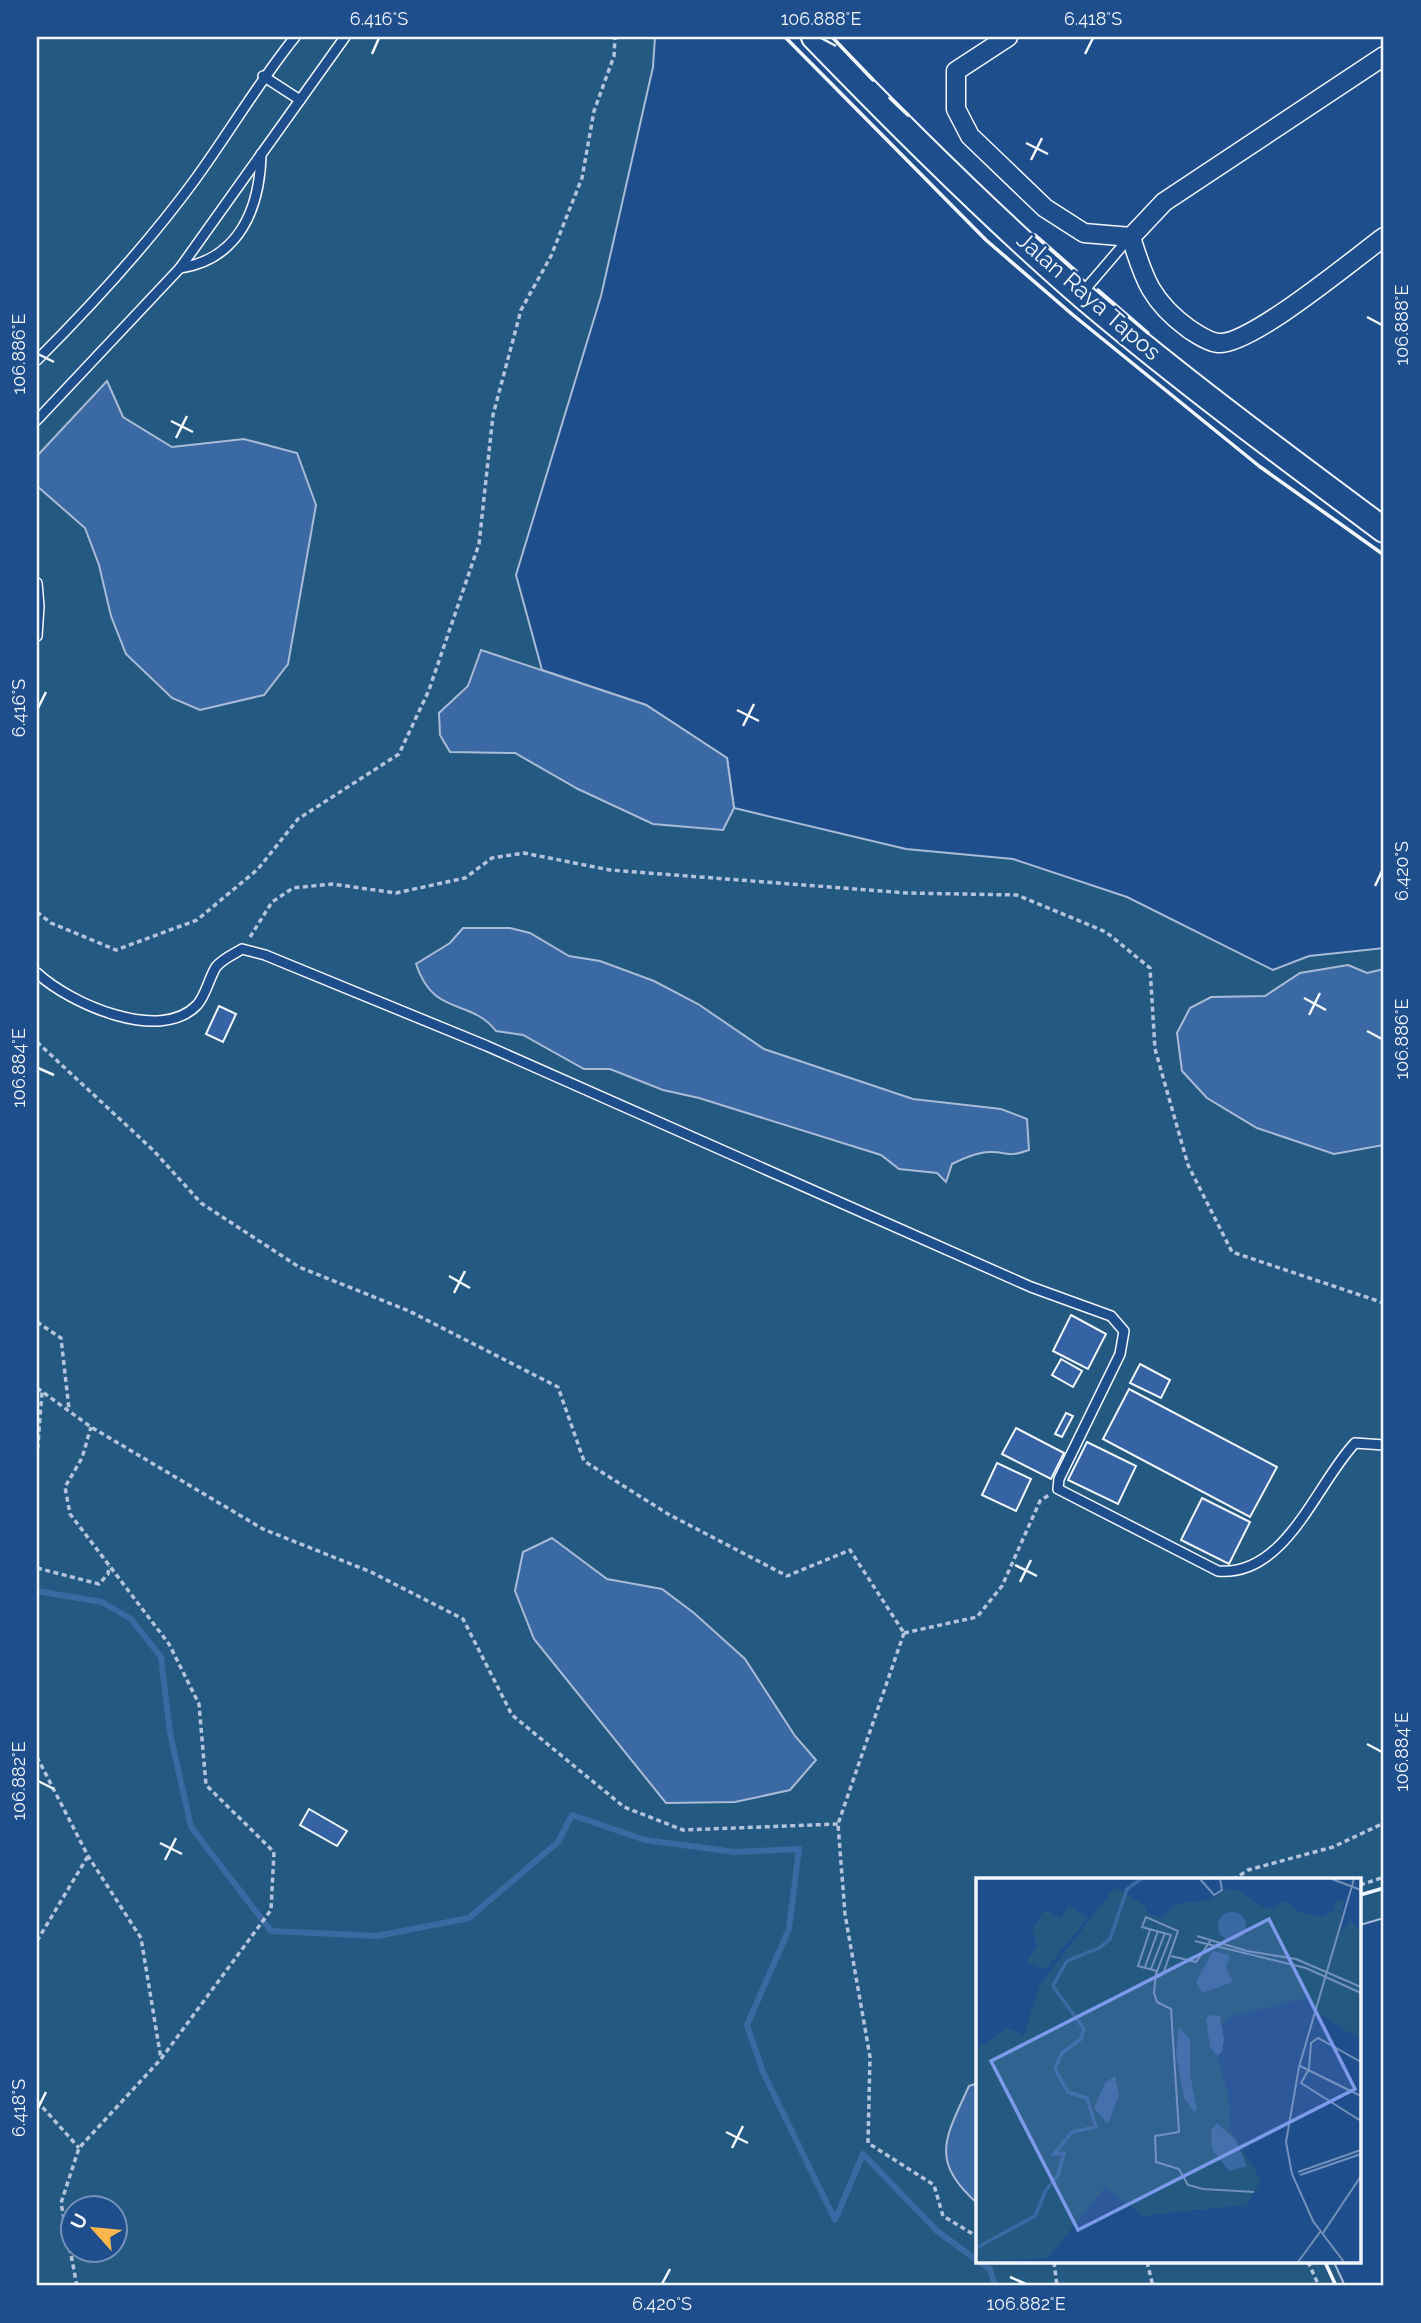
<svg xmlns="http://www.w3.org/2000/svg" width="1421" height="2323" font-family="Raleway,sans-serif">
<rect width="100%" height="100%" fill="#1f4e8c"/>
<path fill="#245a82" stroke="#a8bbd7" stroke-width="2" fill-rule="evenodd" d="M37,37H655L653,67L601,296L516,575L542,670L646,705L727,758L734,808L906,849L1013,859L1127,897L1273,970L1309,956L1384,948V1918L1360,1925V1880H978V2262H1334L1345,2286H37ZM74,2208H116V2250H74Z"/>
<g fill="#3b69a3" stroke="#a8bbd7" stroke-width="2">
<path d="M107,381L123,417L172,447L244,439L297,453L316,505L288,664L264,695L200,710L172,698L126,654L111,616L99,565L85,528L37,486V456Z"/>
<path d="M481,650L646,705L727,758L734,808L723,830L653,824L578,789L515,753L450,752L440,735L439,713L468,686Z"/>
<path d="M463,928H510L530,933L569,956L600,961L654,981L698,1004L764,1049L913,1099L1001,1109L1027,1119L1029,1150C1006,1158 1011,1152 990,1152C979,1152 962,1159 952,1164L946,1182L937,1173L899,1169L881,1155L699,1098L663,1090L610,1069H584L523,1035L496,1031C469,997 434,1018 416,964L450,943Z"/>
<path d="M1348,965L1367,973L1384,969V1145L1334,1154L1257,1128L1207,1098L1182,1071L1177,1033L1190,1008L1211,997L1265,996L1300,973Z"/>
<path d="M552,1538L607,1579L662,1589L694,1613L745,1659L795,1736L816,1760L790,1790L735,1802L666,1803L534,1639L515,1591L523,1552Z"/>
<path d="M978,2083V2204C929,2160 945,2139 969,2086Z"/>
</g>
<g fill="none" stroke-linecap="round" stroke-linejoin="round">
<g stroke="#3b69a3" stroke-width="6">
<path d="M37,1591L102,1602L131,1619L161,1657L170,1733L191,1827L271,1931L377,1936L469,1918L558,1842L572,1815L645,1840L735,1852L799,1849L789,1929L747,2025L763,2072L835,2220L863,2154L937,2231L978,2261"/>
<path d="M980,2262L990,2269L995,2286"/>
</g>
</g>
<g fill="#3563a3" stroke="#f2f6ff" stroke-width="2">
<path d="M219,1006L236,1014L223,1042L206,1034Z"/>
<path d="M1071,1315L1106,1334L1088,1369L1053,1351Z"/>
<path d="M1061,1359L1082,1371L1073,1387L1052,1375Z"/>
<path d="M1140,1364L1170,1380L1161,1398L1130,1383Z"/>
<path d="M1129,1389L1277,1467L1250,1517L1103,1439Z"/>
<path d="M1066,1413L1073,1416L1062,1437L1055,1434Z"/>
<path d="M1016,1428L1064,1453L1051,1479L1002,1454Z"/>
<path d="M1087,1442L1136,1466L1118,1504L1068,1480Z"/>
<path d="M997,1463L1031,1479L1016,1511L982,1495Z"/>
<path d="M1202,1498L1250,1522L1229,1564L1181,1540Z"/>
<path d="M309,1809L347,1831L337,1846L300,1825Z"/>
</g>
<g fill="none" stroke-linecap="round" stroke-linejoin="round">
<defs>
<g id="service">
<path d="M263,76L300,100"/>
<path d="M180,268C240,259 260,207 261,154"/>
<path d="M1082,293L1130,237"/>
<path d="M37,360C93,304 147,245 194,181C229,133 258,83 295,37"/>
<path d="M37,420L180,268L345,37"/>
<path d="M37,583L39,606L37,636"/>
<path d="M37,973C69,1003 160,1044 197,1005C206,995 209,978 216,967C222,959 234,954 242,949L265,955L487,1046L1031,1287L1111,1316L1124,1331L1120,1354L1059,1479L1058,1489L1218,1571C1286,1577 1316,1484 1355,1443L1384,1445"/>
</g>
<g id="minor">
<path d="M1008,37L956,71V109L970,136L1045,208L1084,233L1131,237"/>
<path d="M1131,237C1144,280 1152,302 1189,329C1197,334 1208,342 1218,343C1250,346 1354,259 1384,237"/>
<path d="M1131,237L1164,202L1384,56"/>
</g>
<path id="secondary" d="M814,37C901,127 991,217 1086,299C1182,380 1283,455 1384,530"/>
</defs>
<use href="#service" stroke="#f2f6ff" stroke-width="12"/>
<use href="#minor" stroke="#f2f6ff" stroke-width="21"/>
<use href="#secondary" stroke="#f2f6ff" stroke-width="28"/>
<g stroke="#b3c4dc" stroke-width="3.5" stroke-dasharray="5 3.5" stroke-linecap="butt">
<path d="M37,912L51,923L116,950L197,920L258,869L298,819L399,754L429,690L479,544L493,415L521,310L551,256L582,178L594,111L614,56L615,37"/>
<path d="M250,937L272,902L293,888L332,884L396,893L465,878L492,858L524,853L610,870L907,893L1017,895L1106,932L1150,968L1155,1049L1188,1165L1232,1252L1384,1303"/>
<path d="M37,1042L153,1150L201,1203L299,1267L409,1311L558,1387L584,1461L668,1514L787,1576L850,1550L904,1633"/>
<path d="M37,1322L61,1338L69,1409"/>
<path d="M37,1388L91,1427L263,1529L371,1572L463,1619L512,1715L624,1807L683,1830L838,1824"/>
<path d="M37,1457L42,1392"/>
<path d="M37,1479V1492"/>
<path d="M37,1568L99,1584L108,1574L109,1566"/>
<path d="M904,1633L838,1824L845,1914L870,2057L868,2143L934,2185L943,2216L978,2237"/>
<path d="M904,1633L977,1617L1002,1586L1040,1501L1049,1495"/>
<path d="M37,1757L88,1856L141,1938L161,2059"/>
<path d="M1233,1880L1248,1870L1333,1847L1384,1823"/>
<path d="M1360,1885L1384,1877"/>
<path d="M37,1941L88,1856"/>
<path d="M37,2101L79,2148"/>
<path d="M1054,2262L1057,2286"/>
<path d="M1147,2262L1153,2286"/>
<path d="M1308,2262L1319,2286"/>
<path d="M77,2286L61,2203L79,2148L161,2059L271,1910L274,1852L206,1785L199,1704L169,1644L70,1514L65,1487L82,1458L91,1427"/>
</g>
<use href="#service" stroke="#1f4e8c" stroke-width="9"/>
<use href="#minor" stroke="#1f4e8c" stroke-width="18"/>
<use href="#secondary" stroke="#1f4e8c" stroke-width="24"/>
<g stroke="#f2f6ff" stroke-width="3.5">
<path d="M785,37L986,240L1073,315L1259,466L1384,555"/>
<path d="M832,37L873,80"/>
<path d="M890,98L908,115"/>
<path d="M1035,235L1076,271"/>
<path d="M1098,290L1148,333"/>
<path d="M1360,1895L1384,1888"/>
<path d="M1325,2262L1336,2286"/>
</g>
</g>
<path fill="none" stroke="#f2f6ff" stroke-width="2.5" d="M821,38L836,46M372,54L379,38M1085,54L1093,38M1026,143L1048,154M1031,160L1042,138M1367,317L1382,325M38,354L54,362M171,421L193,432M176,438L187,416M38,708L46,692M737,710L759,721M743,726L754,704M1375,886L1382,871M1304,998L1326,1010M1309,1015L1320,993M1367,1031L1382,1039M38,1068L54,1075M449,1276L470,1288M454,1293L465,1271M1015,1565L1037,1576M1020,1582L1031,1560M1367,1744L1382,1752M38,1781L54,1789M160,1843L182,1854M165,1860L176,1838M38,2108L46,2092M726,2132L748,2143M732,2148L743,2126M1010,2277L1026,2284M662,2284L670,2269"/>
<g text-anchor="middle" stroke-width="5" stroke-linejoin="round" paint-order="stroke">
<g font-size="23" fill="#f2f6ff" stroke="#1f4e8c">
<text transform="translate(1089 296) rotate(41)" y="8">Jalan Raya Tapos</text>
</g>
</g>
<g transform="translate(976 1878)">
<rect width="385" height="385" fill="#1f4e8c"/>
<path d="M139,9L169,28L172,36L185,40L199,26L237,21L249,11L262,12L286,28L297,30L310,23L325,35L345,39L355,35L361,21L368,23L363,50L368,52L374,40L385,56V162L342,135L334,119L255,138L246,147V174L241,178L252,214L254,252L285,302L271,327L167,338L129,309L72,380L0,384V171L31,150L48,157L64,106ZM93,28L112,40L70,91L51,84L61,68L56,52L68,32L85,40Z" fill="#245a82"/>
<path d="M242 48a14 14 0 1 1 28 0a14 14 0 1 1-28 0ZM237,73L254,77L250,89L257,104L226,115L220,104ZM234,137L244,138L248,161L246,174L241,178L234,169L230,141ZM203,149L214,161V196L221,232L218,234L208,220L200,176ZM139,198L143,217L132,246L118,230L129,205ZM241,245L259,261L271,288L253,293L236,271L235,252Z" fill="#3b69a3"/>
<path fill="none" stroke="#3b69a3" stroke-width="3.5" d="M0,370L59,338L70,312L82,297L88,275L78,276L96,254L120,249L111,220L92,214L79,191L86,175L105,161L108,151L77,108L91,83L123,70L134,61L151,11L165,1"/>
<path fill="none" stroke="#7391ba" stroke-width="2" d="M224,1L238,17L246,12L244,1M356,1L385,12M174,52L162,88L181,93M221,58L271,73L320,81L385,109M219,63L330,90L385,115M195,78L220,84L235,62M169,89L182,53M175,91L189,55M180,100L187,96L202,53L170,39L166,49L195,57L180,96L178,115L181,124L195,131L203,254L179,258L180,284L203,291L212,307L227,311L278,314M385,184L342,160L335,165L333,191L325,205L385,243M324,188L385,218M322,294L385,272M324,297L385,276M347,355L385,298M322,384L344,354M368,384L337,343L316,296L310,264L323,189L378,1"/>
<path fill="#7d9aea" fill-opacity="0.15" stroke="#7d9aea" stroke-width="3.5" d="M293,41L379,211L102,352L15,183Z"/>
<rect width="385" height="385" fill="none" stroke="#f2f6ff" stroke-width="3.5"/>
</g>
<rect width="1421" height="2323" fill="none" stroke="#1f4e8c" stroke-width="77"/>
<g transform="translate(94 2229) rotate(297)"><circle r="33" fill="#1f4e8c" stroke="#7391ba" stroke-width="2"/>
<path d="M0-5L12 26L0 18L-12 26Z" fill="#ffb74d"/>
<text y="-10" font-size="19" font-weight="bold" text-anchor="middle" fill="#f2f6ff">U</text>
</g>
<rect x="38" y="38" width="1344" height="2246" fill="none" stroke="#f2f6ff" stroke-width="2.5"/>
<g font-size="18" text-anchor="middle" fill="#f2f6ff">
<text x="379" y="25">6.416°S</text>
<text x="821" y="25">106.888°E</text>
<text x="1093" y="25">6.418°S</text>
<text transform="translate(1402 325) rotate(-90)" y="6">106.888°E</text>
<text transform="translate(19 354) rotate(-90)" y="6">106.886°E</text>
<text transform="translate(19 708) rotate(-90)" y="6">6.416°S</text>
<text transform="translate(1402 871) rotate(-90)" y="6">6.420°S</text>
<text transform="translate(1402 1039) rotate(-90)" y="6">106.886°E</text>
<text transform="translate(19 1068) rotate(-90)" y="6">106.884°E</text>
<text transform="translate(1402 1752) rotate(-90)" y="6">106.884°E</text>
<text transform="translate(19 1781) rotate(-90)" y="6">106.882°E</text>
<text transform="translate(19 2108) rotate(-90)" y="6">6.418°S</text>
<text x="662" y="2310">6.420°S</text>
<text x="1026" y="2310">106.882°E</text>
</g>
</svg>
